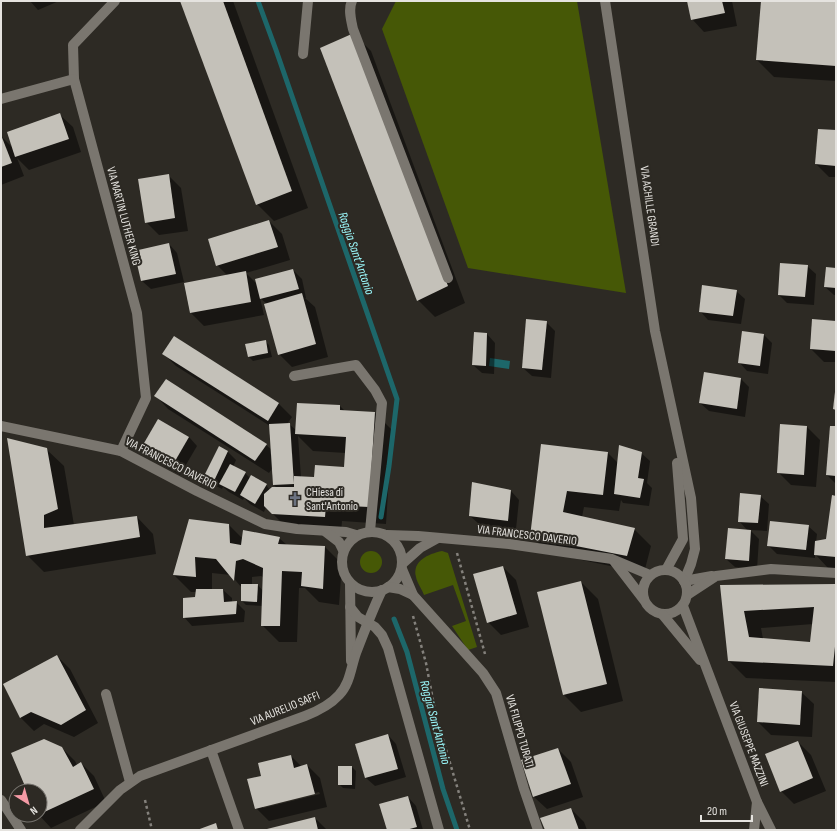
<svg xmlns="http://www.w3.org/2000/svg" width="837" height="831" font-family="'Sofia Sans Condensed',sans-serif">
<rect width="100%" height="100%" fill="#2d2a24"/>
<g fill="#465806">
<path d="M396,1H577L626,293L468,268L382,29Z"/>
<circle cx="371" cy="562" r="11"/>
<path d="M442,551L448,553L477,647L468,650L452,626L466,621L453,585L424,595C422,589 417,583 416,577C412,561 428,554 442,551Z"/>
</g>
<path fill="#1d676a" d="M490,358L510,361L509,369L489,366Z"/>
<g fill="#0007" fill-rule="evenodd">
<path d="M30,1H59L38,10Z"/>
<path d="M181,1H233L308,208L274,221L257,204Z"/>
<path d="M688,1H732L737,26L704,32L692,19Z"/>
<path d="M762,1H836V81L774,77L757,60Z"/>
<path d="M354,34L371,51L465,303L435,317L418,300Z"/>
<path d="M60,115L73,127L81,152L29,170L17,158L24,176L1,185V136L13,148Z"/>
<path d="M836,131V177H829L816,164Z"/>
<path d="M168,175L181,188L188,231L159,235L146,222Z"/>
<path d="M269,221L282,234L290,260L246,273L258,285L293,270L302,279L306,298H305L315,307L328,357L292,367L279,354L267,304L260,298L264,315L204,326L191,313L185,284L228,276L217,265Z"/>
<path d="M169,244L177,253L184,282L151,289L142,281L136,252Z"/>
<path d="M807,266L816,274L814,305L787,303L779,295Z"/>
<path d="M836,269V295H834L825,287Z"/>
<path d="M736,291L745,299L741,324L708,320L700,311Z"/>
<path d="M546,322L555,331L551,378L532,376L523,368Z"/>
<path d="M836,322V362H824L811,349Z"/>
<path d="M487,334L495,343L494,374L482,373L473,365Z"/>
<path d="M764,335L772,343L768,374L747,371L739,362Z"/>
<path d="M174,337L279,404L292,417L287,424H289L296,430L298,404L340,406L345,411L375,413L392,430L386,524L342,521L341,533L290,531L266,507L264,512L250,504L244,498L243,500L229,492L223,487L222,489L214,485L205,476L219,448L228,452L236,460L233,467L245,473L251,479L266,485L270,490L277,488L274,485L273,467L269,473L168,409L156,396L266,445L272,450L270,426L176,366L164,354ZM298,436L313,451L346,453L345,468L315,478L301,477Z"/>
<path d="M265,341L269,345L272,357L253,361L249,357L247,345Z"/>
<path d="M741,379L749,387L745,417L709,411L700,403Z"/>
<path d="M781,425L807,427L820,440L816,487L791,485L778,472Z"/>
<path d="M836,427V484L827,475Z"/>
<path d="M189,437L197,446L180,475L150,458L141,450Z"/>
<path d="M542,445L608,453L618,463L641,453L650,461L647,483L652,488L649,506L623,503L621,500L619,511L584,507L582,517L634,529L651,546L644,573L548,553L531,536Z"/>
<path d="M46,449L64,466L74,525L137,517L153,534L156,554L44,572L27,555Z"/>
<path d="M511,491L519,500L516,529L479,524L470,516Z"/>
<path d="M760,496L769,504L767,531L750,530L759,539L757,569L735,567L726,559L748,531L739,521Z"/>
<path d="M836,497V568H828L815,554V558L777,554L768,545L808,526L817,534L816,542L827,540Z"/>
<path d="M229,525L243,539L279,538L287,545L325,547L342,564L339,605L319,602L305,588H299L297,642H279L262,625L263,606L246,605L242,601V588L231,575L212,573V590H223L232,598V603L236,602L245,611L244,622L192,626L184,617L196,598V592H191L174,575ZM261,576L263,577V591L258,585H252V577Z"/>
<path d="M503,567L516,580L529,627L501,635L488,622Z"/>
<path d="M581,582L598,599L623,701L581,712L564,695L538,593Z"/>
<path d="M836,585V682L746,678L729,661L721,586ZM813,624L810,643L763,639L761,628Z"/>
<path d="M57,656L70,669L98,723L74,737L44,724L34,731L21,718L5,685Z"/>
<path d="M801,692L814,704L812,737L771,735L758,722Z"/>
<path d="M388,735L396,744L406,777L375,786L366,778L356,744Z"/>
<path d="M798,742L811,755L826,791L794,804L781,791Z"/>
<path d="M62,748L75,761L77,765L81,763L94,776L106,802L51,828L39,815H40V791H28Z"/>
<path d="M558,749L571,762L583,797L547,809L534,797Z"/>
<path d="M291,756L302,767L307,765L320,778L327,807L269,821L256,808L262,776ZM319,792L320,794L263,808V806Z"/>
<path d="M352,767L356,771L355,789L343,788L339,784Z"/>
<path d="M408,797L416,806L423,830H388Z"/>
<path d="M571,809L584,822L587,830H546Z"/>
<path d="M315,818L327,830H269Z"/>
</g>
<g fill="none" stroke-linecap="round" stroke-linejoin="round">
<g stroke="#1d676a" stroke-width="5">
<path d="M258,1L276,50L397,399L389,466L381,517"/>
<path d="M394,619L407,652L443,789L457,830"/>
</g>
</g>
<g fill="#c4c1b9" fill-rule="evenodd">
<path d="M180,1H223L292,191L256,205Z"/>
<path d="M687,1H722L725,13L691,20Z"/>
<path d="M761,1H836V66L756,60Z"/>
<path d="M354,33L448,286L417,301L320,48Z"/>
<path d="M60,113L69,139L15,157L7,132Z"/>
<path d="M818,129L836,130V166L815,164Z"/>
<path d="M1,135L12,163L1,167Z"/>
<path d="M169,174L175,218L145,223L138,179Z"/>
<path d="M269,220L278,247L216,266L208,239Z"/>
<path d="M169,243L176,274L141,281L134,251Z"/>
<path d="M780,263L808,265L805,297L778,295Z"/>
<path d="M826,267L836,268V288L824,287Z"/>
<path d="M293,269L299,289L260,299L255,279Z"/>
<path d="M246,271L251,302L190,313L184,283Z"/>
<path d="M702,285L737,290L733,316L699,312Z"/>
<path d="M302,293L316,344L278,355L264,304Z"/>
<path d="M526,319L547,321L542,370L522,368Z"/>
<path d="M812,319L836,321V351L810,349Z"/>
<path d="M742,331L764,334L760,366L738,363Z"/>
<path d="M474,332L487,333L486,366L472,365Z"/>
<path d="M174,336L279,403L268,421L162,354Z"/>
<path d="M266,340L268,353L248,357L245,344Z"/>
<path d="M704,372L741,378L737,409L699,403Z"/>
<path d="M166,379L267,444L255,461L154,396Z"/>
<path d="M835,392H836V410L833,409Z"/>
<path d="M297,403L340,405V410L375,412L369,507L326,505L325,517L272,514L264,506V494L272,487H294V476L314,477L315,465L344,467L346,437L295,434Z"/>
<path d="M158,419L189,437L171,468L140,450Z"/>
<path d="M290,423L294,484L273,485L269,424Z"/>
<path d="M780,424L807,426L804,475L777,473Z"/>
<path d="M830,426H836V476L826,475Z"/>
<path d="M7,438L47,448L58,509L44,515V528L137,516L140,537L26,556Z"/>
<path d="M541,444L608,452L603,495L567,491L563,512L635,528L627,556L530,537Z"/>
<path d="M619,445L642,452L638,478L644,479L640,498L614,494Z"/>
<path d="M219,446L228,451L214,481L204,476Z"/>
<path d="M230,464L246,472L235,492L219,484Z"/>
<path d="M251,475L267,484L255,504L240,495Z"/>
<path d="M472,482L511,490L508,521L469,516Z"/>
<path d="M740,493L761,495L758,523L738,522Z"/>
<path d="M832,495L836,496V557L814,555L815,541L826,539Z"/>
<path d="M189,519L229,524L230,543L241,545L243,530L280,537L278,544L325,546L323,589L301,586L302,572L282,571L280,626H261L263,568L243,559L236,561L234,581L216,559L195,557L196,577L173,575Z"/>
<path d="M770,521L809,525L806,550L767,546Z"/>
<path d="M728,528L751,530L749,561L725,559Z"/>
<path d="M503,566L517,614L487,623L473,574Z"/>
<path d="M581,581L607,684L563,695L537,592Z"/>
<path d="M241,584H258L257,602L241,601Z"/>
<path d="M836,584V637L833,666L728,661L720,585ZM814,607L810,642L749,637L744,611Z"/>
<path d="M196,589H223L224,602L237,601L236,614L183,618V598L195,597Z"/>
<path d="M57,655L86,710L61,725L31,712L20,718L3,684Z"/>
<path d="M759,688L802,691L800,725L757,722Z"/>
<path d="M388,734L398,769L365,778L355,744Z"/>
<path d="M44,739L62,747L73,767L81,762L94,789L40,814V791H27L11,753Z"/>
<path d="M798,741L813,778L780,792L765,754Z"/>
<path d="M558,748L571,784L533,797L521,760Z"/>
<path d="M291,755L294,768L307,764L315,794L255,809L247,779L261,776L258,763Z"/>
<rect x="338" y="766" width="14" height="19"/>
<path d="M408,796L417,827L406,830H387L379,804Z"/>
<path d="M571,808L579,830H545L540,818Z"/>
<path d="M315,817L318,830H267V829Z"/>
<path d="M216,823L218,830H197Z"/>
</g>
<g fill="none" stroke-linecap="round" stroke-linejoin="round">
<g stroke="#84817c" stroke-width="2.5" stroke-dasharray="3 3" stroke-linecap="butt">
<path d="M457,553L485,654"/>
<path d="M413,616L426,663L436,716L470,830"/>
<path d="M145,800L152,830"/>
</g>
<g stroke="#7a766f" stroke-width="10">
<path d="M294,376L356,365L375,390L382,403L370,531"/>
<path d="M106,694L130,782"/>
<path d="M1,800L21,830"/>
</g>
<g stroke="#7a766f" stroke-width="10">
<path d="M115,1L73,45L74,79L137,313L146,398L121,451"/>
<path d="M352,1C348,9 351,20 353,29L448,278"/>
<path d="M303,54L308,1"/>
<path d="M1,99L74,79"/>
<path d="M1,426L121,451L197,491L265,524L297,529L346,532L356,535"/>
<circle cx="372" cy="562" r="30"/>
<path d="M326,532L339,542L343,550"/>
<path d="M387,535L418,536L509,544L612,559L650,575"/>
<path d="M614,561L644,600"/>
<path d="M402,564L420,548L438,538"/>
<path d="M402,569L413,595L483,673L496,693L524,789L538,830"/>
<path d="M684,581L712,576"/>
<path d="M350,583L351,661"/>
<path d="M388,587L400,589L413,595"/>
<path d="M687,595L716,576L771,569L836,573"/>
<path d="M350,607L358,617L375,627L382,635L388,648L439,830"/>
<path d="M211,750L239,830"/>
<path d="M80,830L120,790L140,776L305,716C318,711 330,705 339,695C350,684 351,667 356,653C364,632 372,611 382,590"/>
<path d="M754,830L757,802"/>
</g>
<g stroke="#7a766f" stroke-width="10">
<path d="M605,1L655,331L691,498L695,549L691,564L684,581"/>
<circle cx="665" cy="592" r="22"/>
<path d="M666,570L683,539L677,463"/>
<path d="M683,606L757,802L771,830"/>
<path d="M663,615L700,660"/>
</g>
</g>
<defs>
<symbol id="church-bare" viewBox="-9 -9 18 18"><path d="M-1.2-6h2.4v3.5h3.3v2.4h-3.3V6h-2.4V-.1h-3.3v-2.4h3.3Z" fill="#6b7280" stroke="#2d2a24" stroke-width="2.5" paint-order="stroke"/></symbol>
</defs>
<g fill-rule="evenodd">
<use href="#church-bare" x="285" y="489" width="20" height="20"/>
</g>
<g text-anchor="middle" stroke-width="4" stroke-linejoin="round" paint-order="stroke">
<g font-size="12" fill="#e5e3df" stroke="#2d2a24">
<text transform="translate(650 206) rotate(82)" y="4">VIA ACHILLE GRANDI</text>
<text transform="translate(124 216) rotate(75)" y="4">VIA MARTIN LUTHER KING</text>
<text transform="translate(171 463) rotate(27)" y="4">VIA FRANCESCO DAVERIO</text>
<text transform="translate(527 535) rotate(7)" y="4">VIA FRANCESCO DAVERIO</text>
<text transform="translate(285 708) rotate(-22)" y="4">VIA AURELIO SAFFI</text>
<text transform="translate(520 731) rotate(74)" y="4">VIA FILIPPO TURATI</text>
<text transform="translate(749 744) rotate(69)" y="4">VIA GIUSEPPE MAZZINI</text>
</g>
<g font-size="12" fill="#e5e3df" stroke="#2d2a24" text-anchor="start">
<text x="306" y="496">CHiesa di<tspan x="306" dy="14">Sant'Antonio</tspan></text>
</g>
<g font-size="13" font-style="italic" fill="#9af7fa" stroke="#2d2a24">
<text transform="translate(357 253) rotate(71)" y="5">Roggia Sant'Antonio</text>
<text transform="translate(436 722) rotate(75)" y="5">Roggia Sant'Antonio</text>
</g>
</g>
<rect width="837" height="831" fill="none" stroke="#e5e3df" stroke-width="4"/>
<g transform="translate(28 803) rotate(143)"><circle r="19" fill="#2d2a24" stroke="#77746f"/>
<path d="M0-3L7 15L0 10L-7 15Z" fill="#f49aa5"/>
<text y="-6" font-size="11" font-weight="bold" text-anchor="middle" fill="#e5e3df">N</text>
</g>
<path d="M701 815v6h51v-6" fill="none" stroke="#e5e3df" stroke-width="2"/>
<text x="707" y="815" font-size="12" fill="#e5e3df" stroke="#2d2a24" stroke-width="3" paint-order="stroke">20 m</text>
</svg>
